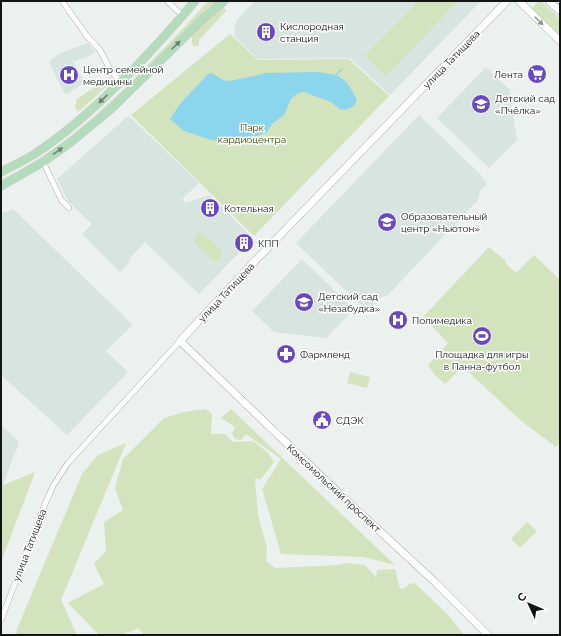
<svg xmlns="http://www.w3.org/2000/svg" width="561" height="636" font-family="Raleway,sans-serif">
<rect width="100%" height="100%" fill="#ecf0ef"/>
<g fill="#d8e4e0">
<path d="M255,1H481L390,95L350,58L258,59L234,36L236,21Z"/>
<path d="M88,43L95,52L89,56L73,62L84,82L69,93L65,94L49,62L60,53Z"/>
<path d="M486,67L509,89L517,140L489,168L437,118Z"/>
<path d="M419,115L482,176L487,184L480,191L478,200L387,296L381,297L367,311L296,243Z"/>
<path d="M127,117L131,118L199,183L183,198L185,203L210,195L253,238L199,294L145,242L131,257L128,264L120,272L82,234L92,224L68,201L57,179Z"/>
<path d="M13,209L133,325L106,351L128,372L67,435L2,376H1V214Z"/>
<path d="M302,259L354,309L326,338L274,332L252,311Z"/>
<path d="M1,425L19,442L1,490Z"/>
</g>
<g fill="#d3e3be">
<path d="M208,1H221L109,109L69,142L1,184V180C57,154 102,111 145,68C166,46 188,24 208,1Z"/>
<path d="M419,1H458L386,76L366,57V54Z"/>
<path d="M539,1H541L560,19V38L530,10Z"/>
<path d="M223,7L226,11L199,40V44L198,46H193L192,43V35Z"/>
<path d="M230,34L258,60L349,59L389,96L254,236L131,115Z"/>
<path d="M110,77L113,80L94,98L78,112L75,108L77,99Z"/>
<path d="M200,233L203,234L222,251V256L217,261H213L195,244C193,239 195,235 200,233Z"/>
<path d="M489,247L498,255H499L506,261L505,263L516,273L534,255L560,280V443L556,447L520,420L463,367L445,384L434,374L428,365L448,343L423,317Z"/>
<path d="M350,372L370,377L367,388L347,383Z"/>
<path d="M206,409L212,414L211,434H225L233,442L253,441L267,452L274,462L260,480L255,478L258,515L267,548L266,561L275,568L338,565L347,563L365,565L376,577L377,570L395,569L400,589L405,588L409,584L415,583L449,616L464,635H144L138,628L123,635H99L68,603L104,584L94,564L106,551L104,522L123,510L115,488L123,459L164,418L184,412Z"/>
<path d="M231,409L395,565L363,557L281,554L262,489L281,459L246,434L241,440L235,439L232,434L235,427L221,418Z"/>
<path d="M126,443L61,600L77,635H16L17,629L82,474L98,455Z"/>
<path d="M35,472L1,562V486Z"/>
<path d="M527,522L537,531L520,548L511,539Z"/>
</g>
<path fill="#8bd5ed" d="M315,72C342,75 345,76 357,100L354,106L345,110L340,109L331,102L304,92L298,93L291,99L284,115L272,124L267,132L260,135L229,141L212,140L202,137L184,131L170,119L180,104L207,75L211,73L215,75L223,80L230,81L267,73Z"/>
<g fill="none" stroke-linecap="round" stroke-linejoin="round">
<path stroke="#8bd5ed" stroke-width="1.5" d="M336,75L342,69"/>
<defs>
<g id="street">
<path d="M62,1L87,36L100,50L111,71L121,82"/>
<path d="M167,1L183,16"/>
<path d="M43,162L62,201L69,208"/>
<path d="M1,620L45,504L53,486L68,463L180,341"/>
</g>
<g id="secondary">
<path d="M519,1L560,41"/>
<path d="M549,1L560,11"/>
<path d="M488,635L436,583L345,499L180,341L254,262L507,1"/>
</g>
<g id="primary">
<path d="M1,172C12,166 23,161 33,155C69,132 99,103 129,74C152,50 174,26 195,1"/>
<path d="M1,186L43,162L71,142L110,110L204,18L224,1"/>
</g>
</defs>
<use href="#street" stroke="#a9adab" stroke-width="6"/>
<use href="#secondary" stroke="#a9adab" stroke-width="8"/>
<use href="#primary" stroke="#cbcbcb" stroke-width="9"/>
<use href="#street" stroke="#fff" stroke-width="5"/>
<use href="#secondary" stroke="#fff" stroke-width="7"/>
<use href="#primary" stroke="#b4dcbc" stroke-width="8"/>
</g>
<defs><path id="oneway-solid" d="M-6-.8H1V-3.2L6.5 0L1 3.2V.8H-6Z"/></defs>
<use fill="#959595" href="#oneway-solid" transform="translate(539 21) rotate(45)"/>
<g fill="#6c8270">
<use href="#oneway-solid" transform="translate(176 45) rotate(-44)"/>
<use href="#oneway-solid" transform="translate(103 99) rotate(137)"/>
<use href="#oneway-solid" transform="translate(58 151) rotate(-35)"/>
</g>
<defs>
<symbol id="building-disc" viewBox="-11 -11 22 22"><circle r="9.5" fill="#6949c1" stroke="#fff"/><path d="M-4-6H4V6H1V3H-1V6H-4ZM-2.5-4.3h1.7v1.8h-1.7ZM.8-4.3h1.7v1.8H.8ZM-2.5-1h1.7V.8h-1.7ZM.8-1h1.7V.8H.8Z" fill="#fff"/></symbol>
<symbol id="supermarket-disc" viewBox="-11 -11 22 22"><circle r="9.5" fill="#6949c1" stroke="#fff"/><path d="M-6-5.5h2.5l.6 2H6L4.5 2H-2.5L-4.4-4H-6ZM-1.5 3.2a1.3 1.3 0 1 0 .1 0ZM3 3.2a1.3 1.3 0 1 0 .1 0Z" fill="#fff"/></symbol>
<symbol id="hospital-disc" viewBox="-11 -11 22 22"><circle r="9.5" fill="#6949c1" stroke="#fff"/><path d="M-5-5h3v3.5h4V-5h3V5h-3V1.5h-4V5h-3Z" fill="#fff"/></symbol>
<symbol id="school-disc" viewBox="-11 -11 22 22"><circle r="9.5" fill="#6949c1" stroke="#fff"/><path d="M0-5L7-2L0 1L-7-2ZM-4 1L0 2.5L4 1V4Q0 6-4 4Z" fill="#fff"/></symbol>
<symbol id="stadium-disc" viewBox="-11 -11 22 22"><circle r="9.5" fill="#6949c1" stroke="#fff"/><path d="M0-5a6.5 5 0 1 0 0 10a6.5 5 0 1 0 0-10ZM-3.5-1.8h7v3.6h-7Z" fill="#fff"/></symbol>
<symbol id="pharmacy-disc" viewBox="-11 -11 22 22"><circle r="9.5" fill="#6949c1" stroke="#fff"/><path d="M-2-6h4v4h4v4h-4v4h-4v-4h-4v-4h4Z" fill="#fff"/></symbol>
<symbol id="civic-disc" viewBox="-11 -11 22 22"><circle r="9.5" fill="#6949c1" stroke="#fff"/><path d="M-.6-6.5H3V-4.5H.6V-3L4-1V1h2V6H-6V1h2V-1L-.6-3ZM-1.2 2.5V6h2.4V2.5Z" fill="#fff"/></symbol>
</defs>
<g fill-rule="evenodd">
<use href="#building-disc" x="255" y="21" width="22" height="22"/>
<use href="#supermarket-disc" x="526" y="63" width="22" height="22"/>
<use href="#hospital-disc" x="58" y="64" width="22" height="22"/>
<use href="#school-disc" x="470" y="93" width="22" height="22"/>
<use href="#building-disc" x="199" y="197" width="22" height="22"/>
<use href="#school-disc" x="376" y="211" width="22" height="22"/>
<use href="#building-disc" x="233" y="232" width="22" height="22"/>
<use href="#school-disc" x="293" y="291" width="22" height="22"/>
<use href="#hospital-disc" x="387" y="309" width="22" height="22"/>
<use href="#stadium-disc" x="471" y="325" width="22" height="22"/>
<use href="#pharmacy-disc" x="275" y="343" width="22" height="22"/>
<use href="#civic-disc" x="311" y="409" width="22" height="22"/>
</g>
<g text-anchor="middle" stroke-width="3" stroke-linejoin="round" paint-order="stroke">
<g font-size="10" fill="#131414" stroke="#fff" text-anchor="start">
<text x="280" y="30">Кислородная<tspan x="280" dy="12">станция</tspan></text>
<text x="83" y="73">Центр семейной<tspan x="83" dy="12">медицины</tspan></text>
<text x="523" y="78" text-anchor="end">Лента</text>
<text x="495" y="102">Детский сад<tspan x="495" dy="12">«Пчёлка»</tspan></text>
<text x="224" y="212">Котельная</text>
<text x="401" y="220">Образовательный<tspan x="401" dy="12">центр «Ньютон»</tspan></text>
<text x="258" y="247">КПП</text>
<text x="318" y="300">Детский сад<tspan x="318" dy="12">«Незабудка»</tspan></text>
<text x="412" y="324">Полимедика</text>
<text x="300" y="358">Фармленд</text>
<text x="482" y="358" text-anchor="middle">Площадка для игры<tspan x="482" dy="12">в Панна-футбол</tspan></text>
<text x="336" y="424">СДЭК</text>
</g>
<g font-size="10" fill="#131414" stroke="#fff">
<text transform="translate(451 59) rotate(-46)" y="4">улица Татищева</text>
<text transform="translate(226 292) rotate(-47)" y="4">улица Татищева</text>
<text transform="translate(334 488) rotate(43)" y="4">Комсомольский проспект</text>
<text transform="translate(29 545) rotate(-69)" y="4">улица Татищева</text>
</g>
<g font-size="10" fill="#324504" stroke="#fff">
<text x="252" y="131">Парк<tspan x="252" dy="12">кардиоцентра</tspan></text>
</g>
</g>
<rect width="561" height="636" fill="none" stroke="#131414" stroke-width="4"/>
<g transform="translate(529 604) rotate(314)" stroke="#ffffff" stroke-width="3" paint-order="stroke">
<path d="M0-3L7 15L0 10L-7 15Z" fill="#131414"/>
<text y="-6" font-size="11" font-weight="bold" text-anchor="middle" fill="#131414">С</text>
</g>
</svg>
